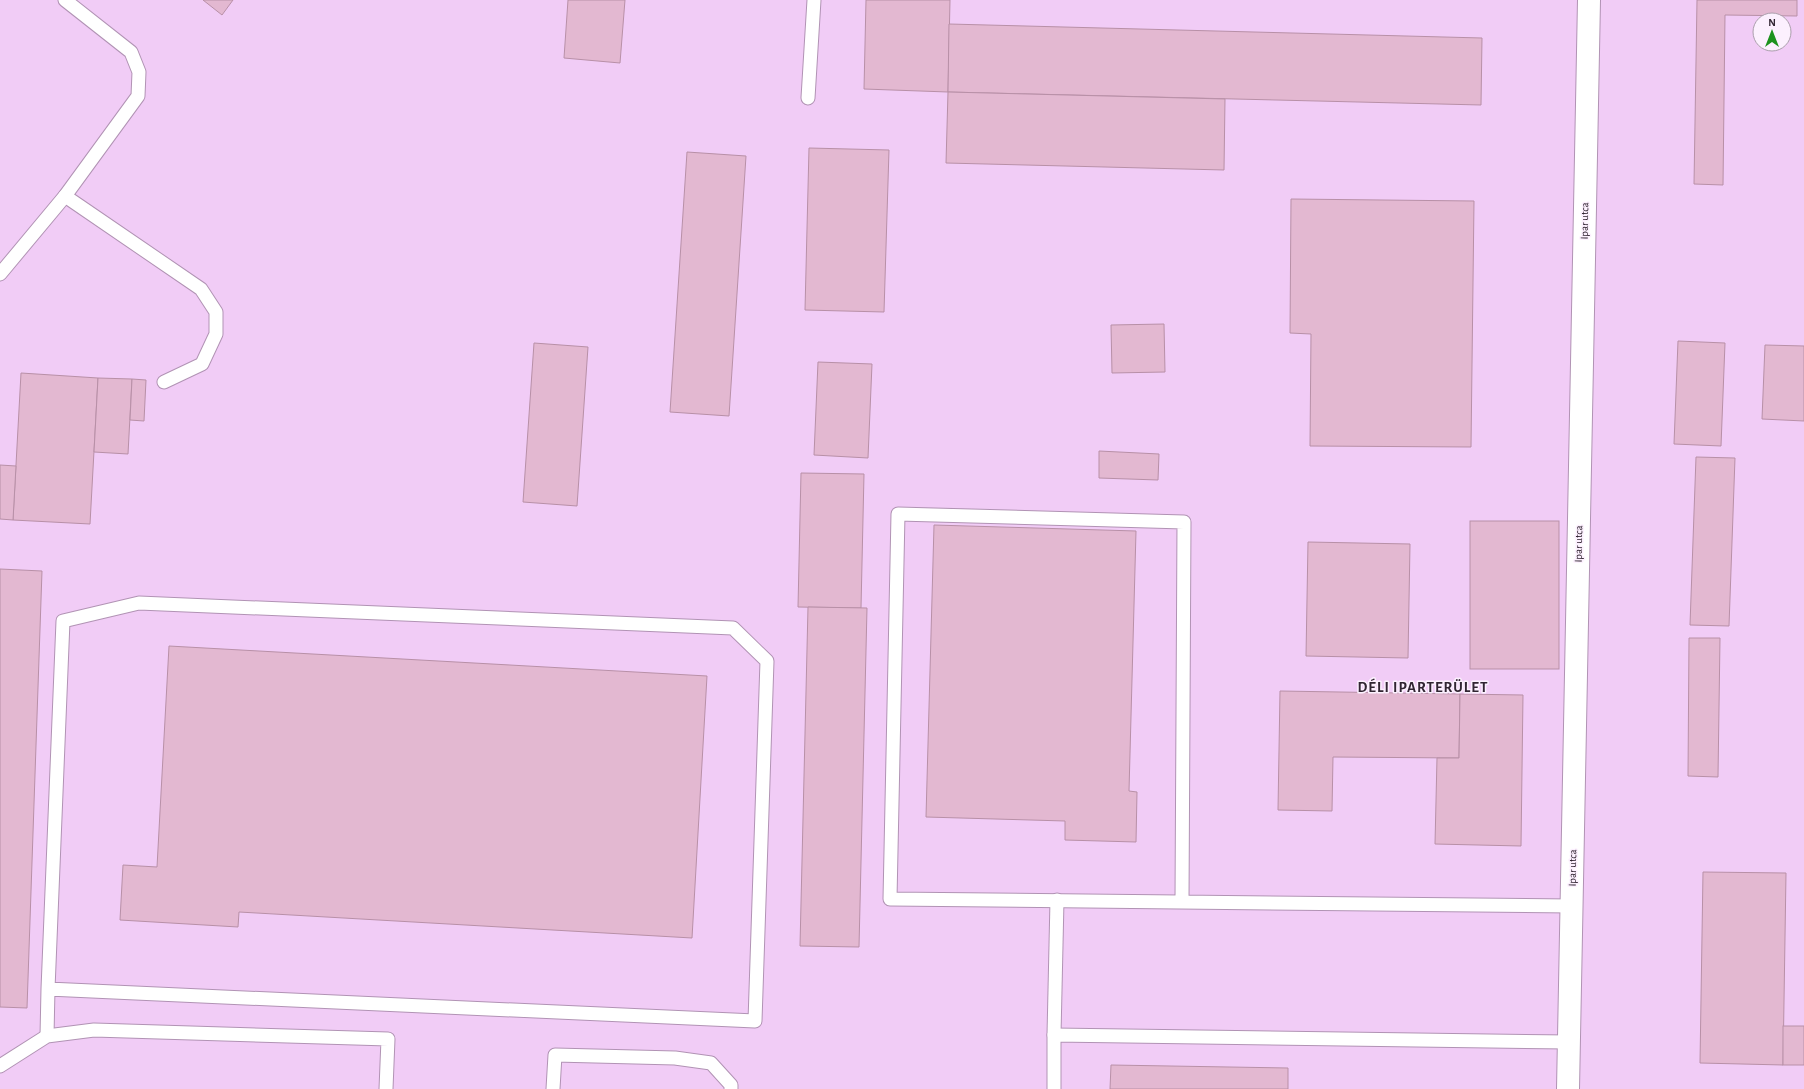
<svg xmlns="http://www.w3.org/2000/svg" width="1804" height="1089" font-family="'Alegreya Sans',sans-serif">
<rect width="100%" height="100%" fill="#fbdbfe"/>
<path fill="#f1ccf6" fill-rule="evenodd" d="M0,0H1804V1089H0ZM1760,20H1784V44H1760Z"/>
<g fill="#e3b8d1" stroke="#b890a7">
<path d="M203,0H233L222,15Z"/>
<path d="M568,0H625L620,63L564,58Z"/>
<path d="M866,0H950L948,92L864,89Z"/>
<path d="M1697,0H1797V16L1725,15L1723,185L1694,184Z"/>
<path d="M949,24L1482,38L1481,105L948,92Z"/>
<path d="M948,92L1225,99L1224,170L946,163Z"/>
<path d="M809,148L889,150L884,312L805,310Z"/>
<path d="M687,152L746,156L729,416L670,412Z"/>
<path d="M1291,199L1474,201L1471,447L1310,446L1311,334L1290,333Z"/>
<path d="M1164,324L1165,372L1112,373L1111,325Z"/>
<path d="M1678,341L1725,343L1721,446L1674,444Z"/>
<path d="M534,343L588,347L577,506L523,502Z"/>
<path d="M1765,345L1804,346V421L1762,419Z"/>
<path d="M818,362L872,364L868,458L814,455Z"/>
<path d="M21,373L98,378L90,524L13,520Z"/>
<path d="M98,378L132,379L128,454L94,452Z"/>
<path d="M132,379L146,380L144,421L130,420Z"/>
<path d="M1099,451L1159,454L1158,480L1099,478Z"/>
<path d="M1696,457L1735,458L1729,626L1690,625Z"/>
<path d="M0,465L16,466L13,520L0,519Z"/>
<path d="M801,473L864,474L861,608L798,607Z"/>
<rect x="1470" y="521" width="89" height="148"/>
<path d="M934,525L1136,531L1129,791L1137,792L1136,842L1065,840V821L926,817Z"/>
<path d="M1308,542L1410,544L1408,658L1306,656Z"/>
<path d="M0,569L42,571L27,1008L0,1007Z"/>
<path d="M808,607L867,608L859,947L800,946Z"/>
<path d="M1689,638H1720L1718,777L1688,776Z"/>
<path d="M169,646L707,676L692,938L239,912L238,927L120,920L123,865L157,867Z"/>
<path d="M1280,691L1460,694L1459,758L1333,757L1332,811L1278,810Z"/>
<path d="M1460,694L1523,695L1521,846L1435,844L1437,758H1459Z"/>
<path d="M1703,872L1786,873L1783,1065L1700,1063Z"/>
<rect x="1783" y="1026" width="21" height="39"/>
<path d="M1111,1065L1288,1068V1089H1110Z"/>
</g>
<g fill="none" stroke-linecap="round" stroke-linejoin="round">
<defs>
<g id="service">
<path d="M808,98L814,0"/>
<path d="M65,196L201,289L216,312V334L202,364L164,382"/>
<path d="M0,274L65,196L138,96L139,72L131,52L65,0"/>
<path d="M1182,901L1184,522L898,514L890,899L1572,906"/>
<path d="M1054,1035L1057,900"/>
<path d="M47,1036L48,989L63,621L139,603L733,628L767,661L755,1021L48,989"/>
<path d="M0,1066L47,1036L94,1030L388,1039L386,1089"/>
<path d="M553,1089L555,1055L675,1058L711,1063L731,1085V1089"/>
<path d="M1054,1089V1035L1569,1042"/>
</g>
<path id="tertiary" d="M1568,1089L1589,0"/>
</defs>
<use href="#service" stroke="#b193b4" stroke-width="15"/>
<use href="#tertiary" stroke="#b193b4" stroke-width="24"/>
<use href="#service" stroke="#fff" stroke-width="13"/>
<use href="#tertiary" stroke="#fff" stroke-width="22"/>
</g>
<g text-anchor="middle" stroke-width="3" stroke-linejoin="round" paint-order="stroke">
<g font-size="11" fill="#312532" stroke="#fcf0fe">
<text transform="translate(1584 221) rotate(-89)" y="4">Ipar utca</text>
<text transform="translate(1578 544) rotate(-89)" y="4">Ipar utca</text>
<text transform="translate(1572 868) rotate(-89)" y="4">Ipar utca</text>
</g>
<g font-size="15" font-weight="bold" letter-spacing="1" fill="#312532" stroke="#fcf0fe">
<text x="1423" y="692">DÉLI IPARTERÜLET</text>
</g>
</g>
<g transform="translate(1772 32)"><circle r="19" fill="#fcf0fe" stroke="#ab9fac"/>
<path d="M0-3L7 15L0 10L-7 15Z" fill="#1d921e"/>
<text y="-6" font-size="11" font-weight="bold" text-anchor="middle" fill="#312532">N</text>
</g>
</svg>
